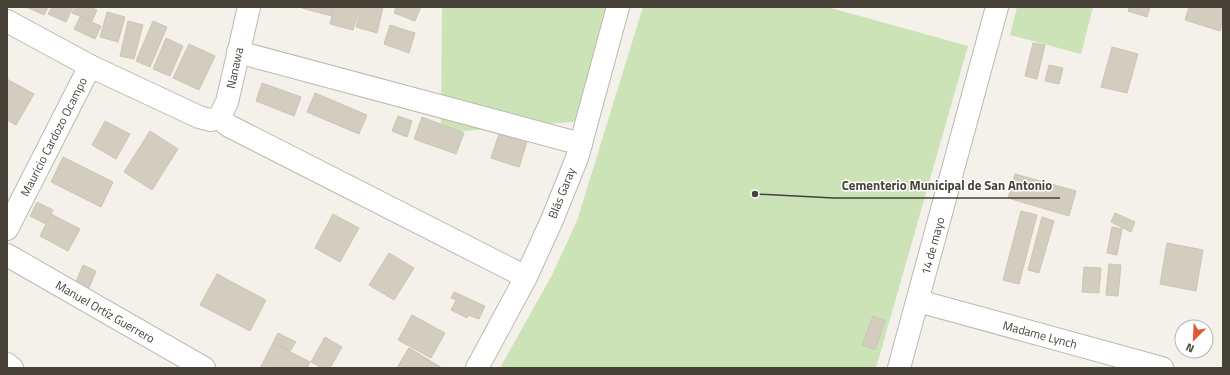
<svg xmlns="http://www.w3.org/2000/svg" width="1230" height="375" font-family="'Titillium Web',sans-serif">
<rect width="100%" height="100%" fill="#f3f1e9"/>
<g fill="#cbe3b6">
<path d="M442,7H617L594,120L441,133Z"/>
<path d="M643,7H827L968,46L876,368H500L552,275L577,221Z"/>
<path d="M1017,7H1093L1081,54L1010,35Z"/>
</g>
<g fill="#d3cdc0" stroke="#cdc5b4">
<path d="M26,7H48L44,15Z"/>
<path d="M52,7H73L66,22L48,14Z"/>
<path d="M75,7H89L97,10L92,21L72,13Z"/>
<path d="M303,7H334L332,16L302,8Z"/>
<path d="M334,7H360L353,30L330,24Z"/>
<path d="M361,7H383L377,33L356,27Z"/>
<path d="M396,7H421L415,21L394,13Z"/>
<path d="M1129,7H1150L1147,17L1128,11Z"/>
<path d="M1189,7H1223V22L1220,31L1185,20Z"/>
<path d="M107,12L125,17L118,42L100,37Z"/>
<path d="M80,17L101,26L95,39L74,29Z"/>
<path d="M128,21L143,25L134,59L120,56Z"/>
<path d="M153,21L167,27L150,67L136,61Z"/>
<path d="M390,25L415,33L409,53L384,44Z"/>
<path d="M166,38L183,46L170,76L153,69Z"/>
<path d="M1033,43L1045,45L1037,79L1025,76Z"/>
<path d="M189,44L215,56L199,90L173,78Z"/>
<path d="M1112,47L1138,54L1127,93L1101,87Z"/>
<path d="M1049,65L1063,68L1059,84L1045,81Z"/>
<path d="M7,79L34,94L16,125L7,120Z"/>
<path d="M262,83L301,97L294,116L256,101Z"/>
<path d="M315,93L367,115L359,134L307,112Z"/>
<path d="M398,116L412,121L407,137L392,131Z"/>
<path d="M422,117L464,133L456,154L414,139Z"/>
<path d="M105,121L130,134L116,159L92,145Z"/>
<path d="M150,131L178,149L152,190L124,172Z"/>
<path d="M500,132L527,141L519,167L491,158Z"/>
<path d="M500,132L527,141L519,167L491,158Z"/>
<path d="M63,157L113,182L101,207L51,182Z"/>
<path d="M1015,174L1076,191L1069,216L1008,198Z"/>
<path d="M37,202L53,210L46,224L30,216Z"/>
<path d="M1021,211L1037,215L1019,284L1003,280Z"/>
<path d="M1115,213L1135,222L1131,232L1111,222Z"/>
<path d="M51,214L80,229L68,251L40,236Z"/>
<path d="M333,214L359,228L340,262L315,248Z"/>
<path d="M1042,217L1054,221L1039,273L1028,270Z"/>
<path d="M1112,227L1122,229L1117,255L1107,253Z"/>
<path d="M1167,243L1203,250L1196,291L1160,284Z"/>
<path d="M389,253L414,268L394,300L369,285Z"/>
<path d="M1109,264L1121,265L1118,296L1106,295Z"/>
<path d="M83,265L96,271L88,290L75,284Z"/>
<path d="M1084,267L1101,268L1099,293L1082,292Z"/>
<path d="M217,274L266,300L250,331L200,305Z"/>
<path d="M454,292L485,306L479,319L468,315L467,318L451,310L456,300L451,298Z"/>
<path d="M412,315L445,333L431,358L398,340Z"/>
<path d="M873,316L885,321L875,350L862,345Z"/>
<path d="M278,333L296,342L290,351L273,343Z"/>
<path d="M325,337L342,347L330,368H322L311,362Z"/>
<path d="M273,343L310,362L307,368H260Z"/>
<path d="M409,348L442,368H397Z"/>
<path d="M409,348L438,366L442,368H397Z"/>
</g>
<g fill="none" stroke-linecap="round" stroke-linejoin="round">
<defs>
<g id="minor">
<path d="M7,21L90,66L199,117L210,120L219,118L227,102L249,7"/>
<path d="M238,52L581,144"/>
<path d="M219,118L229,126L526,277"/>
<path d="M7,229L90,66"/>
<path d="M7,255L204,368"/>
<path d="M918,301L1162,368"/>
<path d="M7,364L12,368"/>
<path d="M477,368L526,277L552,220L577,158L618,7"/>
<path d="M899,368L997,7"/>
</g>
</defs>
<use href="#minor" stroke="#bdb9ad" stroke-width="24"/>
<use href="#minor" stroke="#fff" stroke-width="22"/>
</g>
<g text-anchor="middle" stroke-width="3" stroke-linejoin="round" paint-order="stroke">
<g font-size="12" fill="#464238" stroke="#fff">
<text transform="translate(235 68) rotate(-78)" y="4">Nanawa</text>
<text transform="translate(54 137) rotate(-63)" y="4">Mauricio Cardozo Ocampo</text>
<text transform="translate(562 193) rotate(-68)" y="4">Blás Garay</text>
<text transform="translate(933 246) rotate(-75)" y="4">14 de mayo</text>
<text transform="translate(105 312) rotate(30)" y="4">Manuel Ortíz Guerrero</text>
<text transform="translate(1040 335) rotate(15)" y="4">Madame Lynch</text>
</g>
</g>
<path fill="none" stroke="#464238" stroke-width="1.5" d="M755 194L834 198H1060"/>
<circle fill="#464238" stroke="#fff" stroke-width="1.5" cx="755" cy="194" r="4"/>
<g font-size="13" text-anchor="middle" font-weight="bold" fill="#464238" stroke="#fff" stroke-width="3" stroke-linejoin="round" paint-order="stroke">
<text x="947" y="190">Cementerio Municipal de San Antonio</text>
</g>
<rect width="1230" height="375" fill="none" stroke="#464238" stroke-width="16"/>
<g transform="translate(1194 339) rotate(204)"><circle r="19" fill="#ffffff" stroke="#b5b3af"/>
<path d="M0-3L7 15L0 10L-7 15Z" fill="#e4582f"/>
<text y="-6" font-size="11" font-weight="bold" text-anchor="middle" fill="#464238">N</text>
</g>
</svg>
